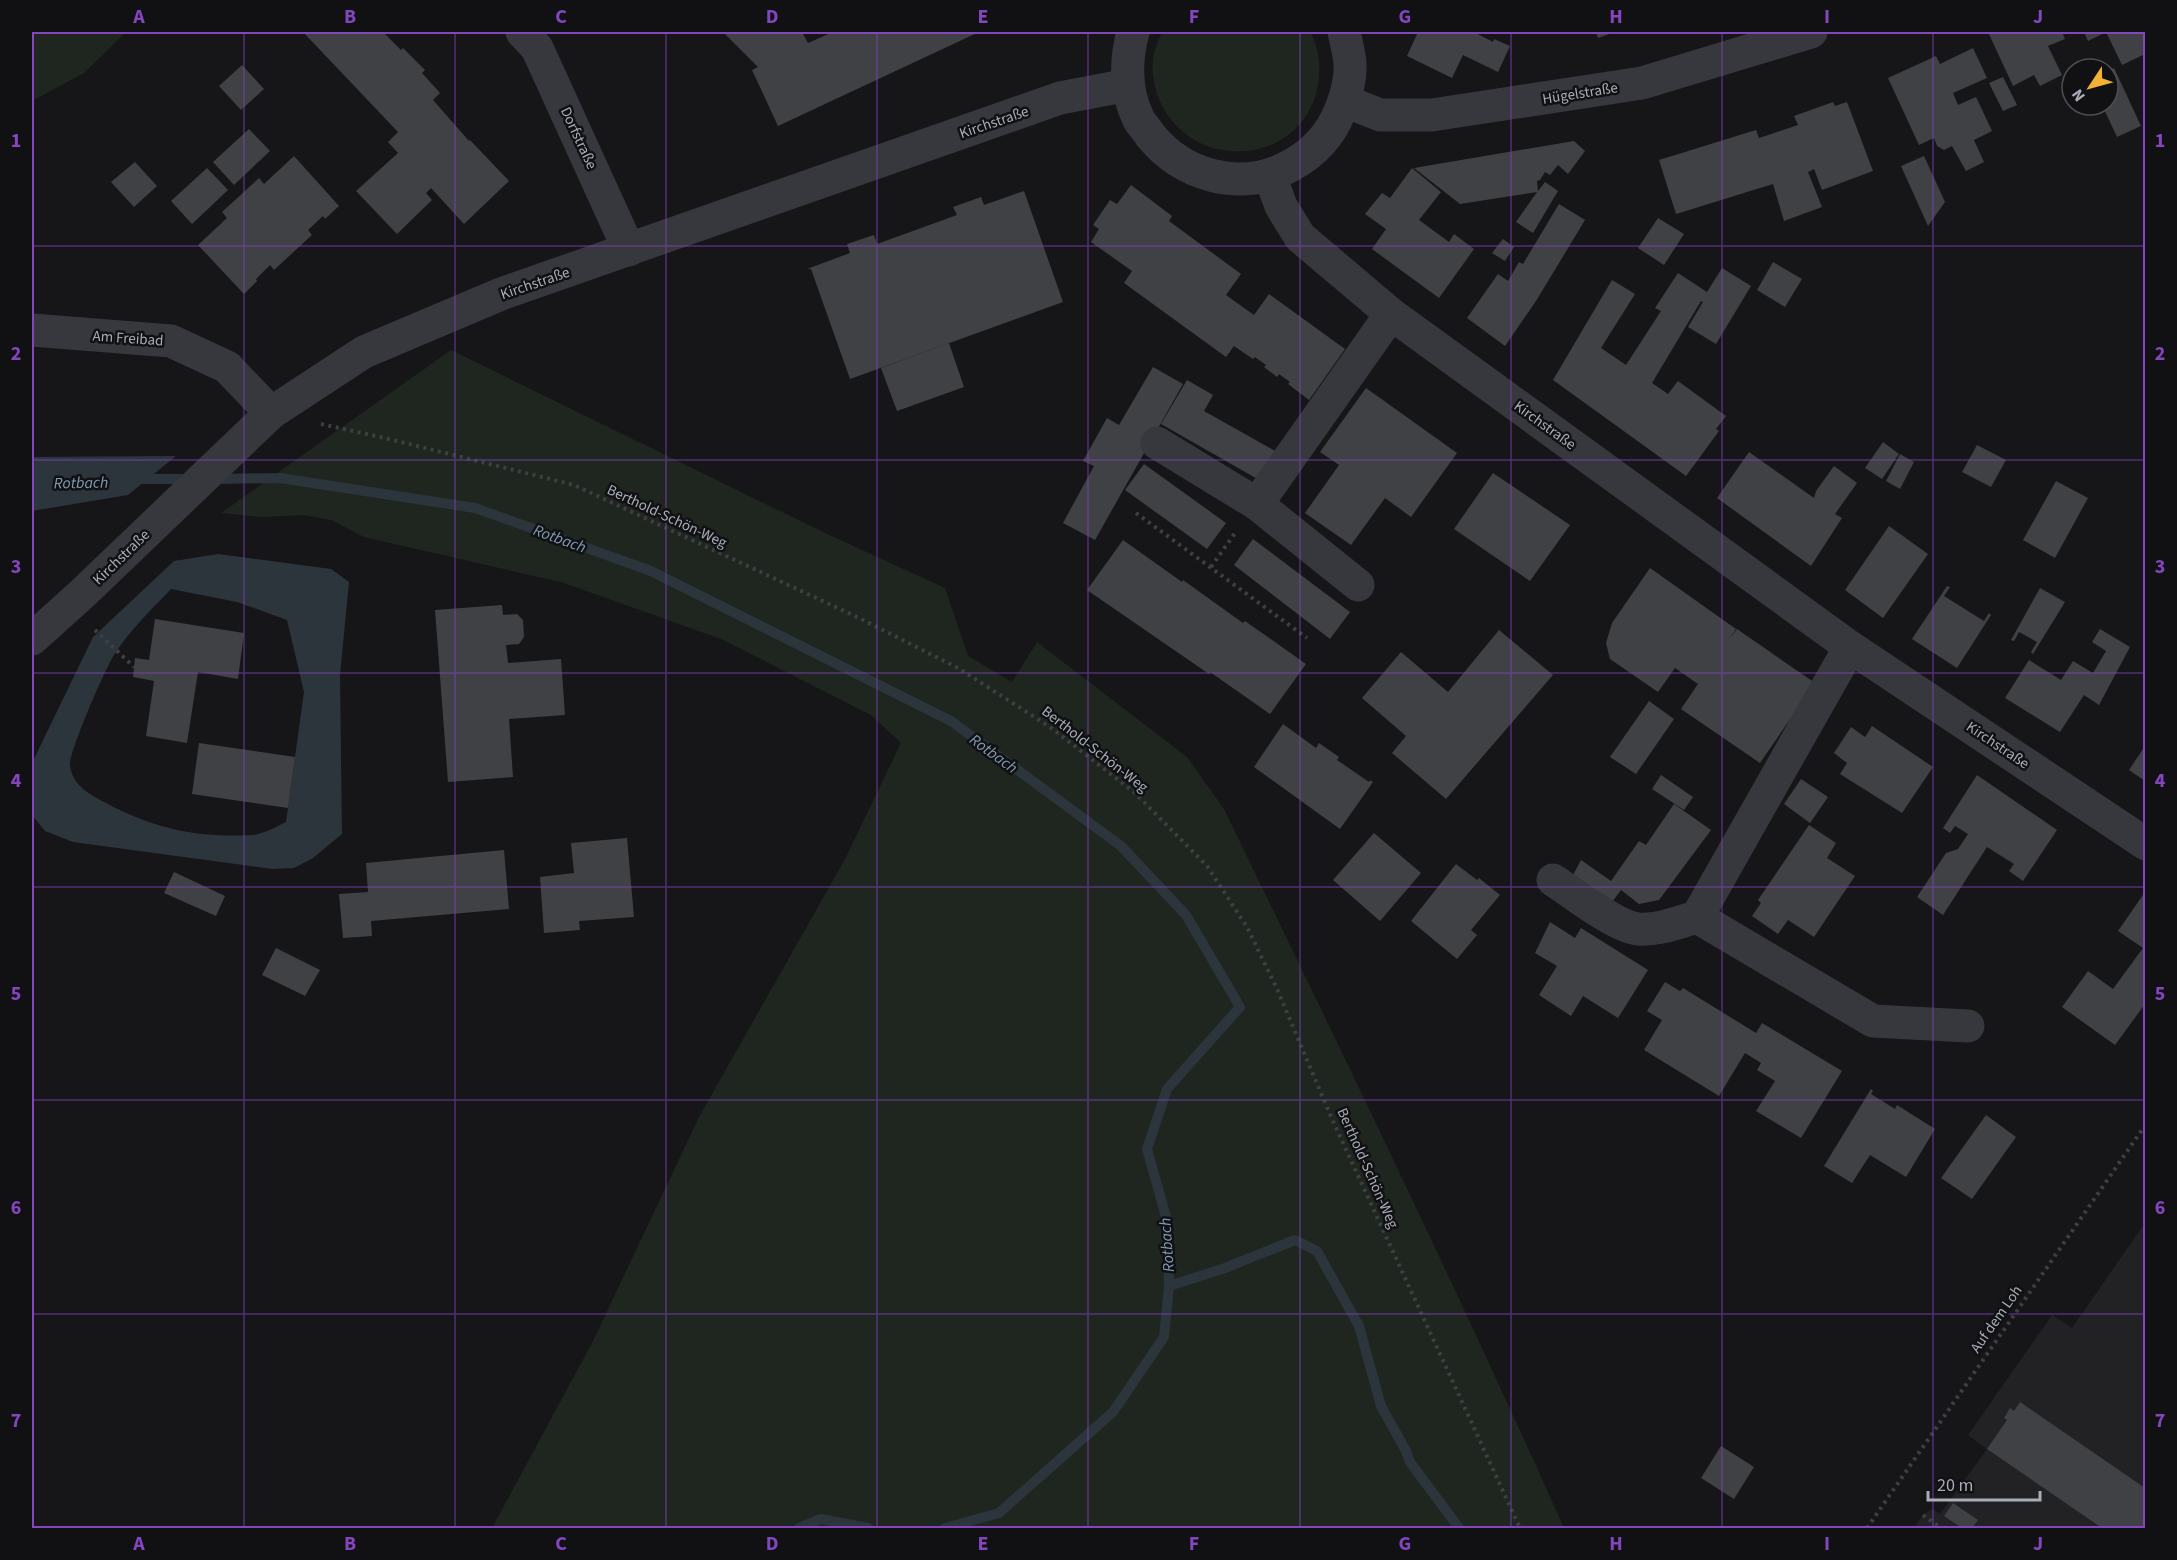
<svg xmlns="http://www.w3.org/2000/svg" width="2177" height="1560" font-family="'Source Sans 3',sans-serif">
<rect width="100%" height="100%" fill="#161618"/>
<path fill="#222225" d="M2145,1223V1528H1914L1923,1515L1932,1509L1940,1514L1987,1449L1968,1435L2052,1315L2072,1328Z"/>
<g fill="#1e261f">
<path d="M32,32H126L84,73L32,101Z"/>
<path d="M1162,32H1310C1319,48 1321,66 1318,85C1302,170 1185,174 1157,94C1153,82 1151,66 1154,53C1156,46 1159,39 1162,32Z"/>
<path d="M451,350L823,532L945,588L968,656L1012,682L1037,642L1187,757L1224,809C1340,1048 1456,1286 1564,1528H492L593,1341L699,1117L845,859L901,743L871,715L721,639L564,583L364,537L331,520L304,515L262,517L221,513Z"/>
</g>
<g fill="#2c353c" fill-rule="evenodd">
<path d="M176,456L128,495L32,511V457Z"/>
<path d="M218,554L331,569L349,582L340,675L342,834L313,858L294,868L273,869L73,842L45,831L32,815V763L93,637L174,561ZM171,589L237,602L287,620L304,692L286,822C276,827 264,834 252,835C197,838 155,829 106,803C91,795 72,786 70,765C69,752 105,669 114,655C129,631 151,610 171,589Z"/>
</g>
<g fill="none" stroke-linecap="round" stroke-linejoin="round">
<g stroke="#2c353c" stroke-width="10">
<path d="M134,479H193"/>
<path d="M215,479L280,478L475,508L651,571L951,721L1121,846L1186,915L1240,1007L1167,1089L1147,1149L1168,1224L1169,1286L1164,1337L1113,1412L999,1513L945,1528"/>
<path d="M1169,1286L1225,1268L1295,1240L1317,1251L1359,1326L1381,1406L1406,1451L1410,1462L1459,1528"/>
<path d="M799,1528L821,1519L868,1528"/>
</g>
</g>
<g fill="#404145">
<path d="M303,32H383L401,50L403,48L425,70L422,73L440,93L433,100L469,141L470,140L509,181L464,224L431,188L426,193L432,200L397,234L356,191L398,153L388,142L398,132Z"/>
<path d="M723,32H802L808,43L833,32H979L778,126L752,70L758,67Z"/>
<path d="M1418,32H1474L1493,42L1494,39L1510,46L1498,72L1463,55L1452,78L1407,56Z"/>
<path d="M1596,32H1615L1598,38Z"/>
<path d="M1988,32H2062L2065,39L2048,46L2062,75L2040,86L2034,75L2013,86Z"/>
<path d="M2084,32H2145V61L2143,55L2122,65L2106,32L2088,41Z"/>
<path d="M1973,48L1987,78L1953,93L1958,105L1976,97L1992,131L1974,140L1984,162L1966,171L1952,146L1944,150L1937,146L1934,138L1919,145L1888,78L1936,56L1940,64Z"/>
<path d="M242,65L264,89L241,110L219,86Z"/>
<path d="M2114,68L2141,126L2117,137L2102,105H2108V71Z"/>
<path d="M2003,77L2017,105L2003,111L1989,83Z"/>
<path d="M1833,102L1835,106L1847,102L1873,171L1822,190L1814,169L1808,172L1822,207L1784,221L1773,184L1676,214L1659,160L1756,130L1759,138L1798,125L1794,116Z"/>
<path d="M249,129L270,151L234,185L213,162Z"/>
<path d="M1574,141L1585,151L1568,174L1558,165L1550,175L1545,172L1540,180L1537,181L1538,191L1545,182L1558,191L1533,233L1516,222L1537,192L1460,204L1414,168Z"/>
<path d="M294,156L339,206L325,219L323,216L308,230L312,235L274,270L270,265L256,279L257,281L244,294L198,245L227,218L222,212L259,178L264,184Z"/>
<path d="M1924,156L1945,202L1928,226L1901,166Z"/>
<path d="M135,162L157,186L134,207L111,182Z"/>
<path d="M207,168L228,190L192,224L171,201Z"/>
<path d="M1412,168L1441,192L1419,220L1449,242L1454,234L1474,249L1439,298L1372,249L1386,229L1365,214L1382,193L1390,198Z"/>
<path d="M1131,185L1172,216L1169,221L1241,274L1226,295L1254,315L1269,294L1345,349L1309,400L1288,384L1290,382L1279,374L1277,377L1264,367L1266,365L1255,357L1253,359L1234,346L1226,357L1124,283L1132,271L1091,242L1099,229L1093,225L1110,200L1117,204Z"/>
<path d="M1024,191L1063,302L850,379L811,269H807L850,253L847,244L874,235L877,244L957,215L953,207L981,197L984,205Z"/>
<path d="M1559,204L1585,220L1536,301L1505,346L1467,318L1498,274L1508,281L1519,262L1523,264Z"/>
<path d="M1658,218L1684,234L1664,265L1638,248Z"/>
<path d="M1503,239L1514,247L1505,261L1492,253Z"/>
<path d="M1773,262L1802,279L1785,307L1757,290Z"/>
<path d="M1722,268L1751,286L1716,344L1688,327L1703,302L1701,301L1652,383L1668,394L1678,381L1726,416L1716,429L1719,431L1686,476L1553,380L1612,280L1635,294L1601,348L1626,365L1661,311L1655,308L1678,273L1707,292Z"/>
<path d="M949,343L964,387L897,411L881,368Z"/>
<path d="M1153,367L1183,384L1095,540L1063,523L1094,466L1083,461L1107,418L1119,425Z"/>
<path d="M1187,380L1213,395L1204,411L1277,452L1261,481L1161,424Z"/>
<path d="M1366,388L1457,453L1411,517L1385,498L1351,545L1305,513L1339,465L1320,452Z"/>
<path d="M1883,442L1899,454L1882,479L1865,468Z"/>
<path d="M1977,445L2006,460L1991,487L1962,472Z"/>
<path d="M1749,452L1814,498L1816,491L1834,466L1857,483L1835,514L1842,518L1811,566L1717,498Z"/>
<path d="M1900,454L1914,462L1900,489L1886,481Z"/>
<path d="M1144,464L1226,523L1207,549L1125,490Z"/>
<path d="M1493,473L1570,525L1530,581L1454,529Z"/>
<path d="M2056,481L2088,498L2055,558L2023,540Z"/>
<path d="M1889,526L1928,554L1883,618L1845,590Z"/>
<path d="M1253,539L1350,612L1330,639L1234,565Z"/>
<path d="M1123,540L1182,582L1183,580L1243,623L1245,621L1306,664L1270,714L1210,672L1209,674L1087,590Z"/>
<path d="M1650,568L1736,629L1728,640L1737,629L1815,683L1760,763L1681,709L1698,684L1675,668L1658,692L1610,659L1606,643L1612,623Z"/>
<path d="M1947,586L1950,587L1944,596L1984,621L1989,613L1991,615L1957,668L1912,639Z"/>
<path d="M2040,588L2065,602L2033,654L2031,652L2037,642L2019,632L2014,641L2011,640Z"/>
<path d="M502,605L503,615L517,614L523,620L524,637L519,644L506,645L508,663L561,659L565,715L509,719L513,777L448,782L435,610Z"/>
<path d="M155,619L244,633L238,679L198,672L187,743L146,736L154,681L133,677L135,658L149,660Z"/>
<path d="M2100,629L2130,647L2099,705L2084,695L2060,732L2005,698L2029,660L2061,680L2073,661L2093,673L2106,651L2092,642Z"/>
<path d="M1499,630L1553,675L1446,799L1392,753L1406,736L1362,698L1401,652L1448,692Z"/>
<path d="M1649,701L1674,719L1636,774L1610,757Z"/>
<path d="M1283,724L1316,748L1319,743L1339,757L1337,760L1369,782L1370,780L1373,782L1340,829L1254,767Z"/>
<path d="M1872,726L1933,767L1902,813L1840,774L1847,763L1834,753L1851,727L1865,737Z"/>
<path d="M199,743L295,757L288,808L192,794Z"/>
<path d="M2145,746V781L2129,770Z"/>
<path d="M1661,775L1693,797L1684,810L1652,789Z"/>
<path d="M1977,775L2057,830L2023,881L2009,871L2014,864L1987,847L1943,915L1917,897L1946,853L1958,849L1968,834L1955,826L1950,833L1943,828Z"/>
<path d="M1801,779L1828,797L1810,823L1784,804Z"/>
<path d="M1674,804L1711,830L1659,900L1639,904L1621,890L1609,906L1570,881L1581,860L1611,881L1639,841L1646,845Z"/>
<path d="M1809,825L1836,843L1827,858L1855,876L1814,937L1788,920L1778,934L1752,916L1761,903L1758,900Z"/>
<path d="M1374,833L1421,873L1380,921L1333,880Z"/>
<path d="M627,838L634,917L579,921L580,930L544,933L540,877L574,873L571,843Z"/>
<path d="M504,850L509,909L371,921L372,936L343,938L339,894L368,892L366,863Z"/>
<path d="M1456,864L1477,880L1479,878L1500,895L1471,930L1477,935L1457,959L1411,921Z"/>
<path d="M174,872L225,896L216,916L164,893Z"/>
<path d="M2145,892V1004L2115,1045L2062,1007L2088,971L2113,989L2143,948L2118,931Z"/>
<path d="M1550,922L1575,938L1581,928L1648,970L1618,1018L1583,996L1571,1016L1539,995L1557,966L1535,953Z"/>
<path d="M276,948L320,970L305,996L262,975Z"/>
<path d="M1665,982L1680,991L1683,988L1756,1033L1762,1023L1842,1071L1801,1138L1756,1111L1775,1081L1757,1070L1761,1063L1745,1053L1719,1096L1644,1050L1662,1020L1647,1011Z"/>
<path d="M1871,1089L1873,1091L1871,1094L1895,1109L1897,1105L1935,1129L1906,1177L1870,1155L1852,1183L1824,1166Z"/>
<path d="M1986,1115L2016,1137L1972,1199L1941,1178Z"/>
<path d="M2020,1402L2145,1488V1528H2102L1987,1449L2007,1420L2004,1418L2010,1408L2014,1411Z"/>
<path d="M1721,1446L1754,1467L1734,1499L1701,1478Z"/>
<path d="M1953,1503L1978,1520L1972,1528H1962L1944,1516Z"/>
</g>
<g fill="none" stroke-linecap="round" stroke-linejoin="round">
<g stroke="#3d3f44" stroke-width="4" stroke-dasharray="3 4.5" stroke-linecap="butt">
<path d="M321,424L385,438L574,485L857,617L958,668L1050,727L1135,793L1207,866L1247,927L1277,989L1332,1119L1520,1528"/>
<path d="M1136,513L1307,638"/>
<path d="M1211,567L1235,533"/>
<path d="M95,630L134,667"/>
<path d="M1923,1515L1941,1528"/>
<path d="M1867,1528L2146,1124"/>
</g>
<g stroke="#37383d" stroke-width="33">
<path d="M522,32L537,48L629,250"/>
<path d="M1133,32C1125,62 1125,92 1139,120C1142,125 1147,130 1150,135C1182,175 1237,191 1284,169C1307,158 1325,142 1336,120C1344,103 1351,82 1350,63C1349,52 1346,42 1344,32"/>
<path d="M1345,101L1380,115H1432L1642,83L1811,32"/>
<path d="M1270,176L1281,206L1300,237L1391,314L1850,647L2146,844"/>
<path d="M32,330L171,341L227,367L271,413"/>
<path d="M1157,443L1257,504L1391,314"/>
<path d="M1257,504L1358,585"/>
<path d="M32,639L83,593L271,413L364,352L501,294L1060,98L1128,85"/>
<path d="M1850,647L1697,917L1873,1021L1968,1026"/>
<path d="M1553,880C1573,893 1616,927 1638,929C1657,931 1679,922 1697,917"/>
</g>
</g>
<path fill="none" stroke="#8446be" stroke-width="1.5" stroke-opacity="0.55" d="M244,32V1528M455,32V1528M666,32V1528M877,32V1528M1088,32V1528M1300,32V1528M1511,32V1528M1722,32V1528M1933,32V1528M32,246H2146M32,460H2146M32,673H2146M32,887H2146M32,1100H2146M32,1314H2146"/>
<g text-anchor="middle" stroke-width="5" stroke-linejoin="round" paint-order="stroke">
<g font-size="15" fill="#a8adb8" stroke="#111113">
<text transform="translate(1580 93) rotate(-9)" y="5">Hügelstraße</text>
<text transform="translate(994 122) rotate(-19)" y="5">Kirchstraße</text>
<text transform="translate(579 138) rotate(65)" y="5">Dorfstraße</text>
<text transform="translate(535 283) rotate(-19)" y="5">Kirchstraße</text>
<text transform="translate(128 338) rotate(4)" y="5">Am Freibad</text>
<text transform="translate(1545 425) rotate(36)" y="5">Kirchstraße</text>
<text transform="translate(667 516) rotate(25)" y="5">Berthold-Schön-Weg</text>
<text transform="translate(121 557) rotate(-44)" y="5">Kirchstraße</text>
<text transform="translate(1998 745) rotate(34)" y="5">Kirchstraße</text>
<text transform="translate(1095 749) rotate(38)" y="5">Berthold-Schön-Weg</text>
<text transform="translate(1368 1168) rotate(66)" y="5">Berthold-Schön-Weg</text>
<text transform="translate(1996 1319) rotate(-55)" y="5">Auf dem Loh</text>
</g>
<g font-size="16" font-style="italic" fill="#7f9bb3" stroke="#111113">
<text transform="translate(81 482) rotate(-1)" y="6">Rotbach</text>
<text transform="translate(560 538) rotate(20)" y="6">Rotbach</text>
<text transform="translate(994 753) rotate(36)" y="6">Rotbach</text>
<text transform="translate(1166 1245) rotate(-94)" y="6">Rotbach</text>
</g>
</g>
<rect width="2177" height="1560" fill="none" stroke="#111113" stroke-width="66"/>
<g transform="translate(2090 87) rotate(234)"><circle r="28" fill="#111113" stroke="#4d4f55" stroke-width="1.5"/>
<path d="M0-4.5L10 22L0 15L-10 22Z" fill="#f2b134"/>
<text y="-9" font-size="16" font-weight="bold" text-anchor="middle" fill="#a8adb8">N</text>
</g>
<path d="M1928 1491v9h112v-9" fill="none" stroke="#a8adb8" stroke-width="3"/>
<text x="1937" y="1491" font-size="18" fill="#a8adb8" stroke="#111113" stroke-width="4.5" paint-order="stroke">20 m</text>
<rect x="33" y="33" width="2111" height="1494" fill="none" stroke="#8446be" stroke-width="2"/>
<g font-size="20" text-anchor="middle" font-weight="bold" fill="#8446be">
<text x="139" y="23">A</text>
<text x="350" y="23">B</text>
<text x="561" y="23">C</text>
<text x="772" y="23">D</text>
<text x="983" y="23">E</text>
<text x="1194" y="23">F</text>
<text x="1405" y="23">G</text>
<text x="1616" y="23">H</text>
<text x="1827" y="23">I</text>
<text x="2038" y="23">J</text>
<text x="16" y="147">1</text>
<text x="2160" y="147">1</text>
<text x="16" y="360">2</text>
<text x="2160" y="360">2</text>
<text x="16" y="573">3</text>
<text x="2160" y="573">3</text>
<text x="16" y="787">4</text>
<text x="2160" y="787">4</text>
<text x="16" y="1000">5</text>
<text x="2160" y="1000">5</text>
<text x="16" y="1214">6</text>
<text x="2160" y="1214">6</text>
<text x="16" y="1427">7</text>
<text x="2160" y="1427">7</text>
<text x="139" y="1550">A</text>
<text x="350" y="1550">B</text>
<text x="561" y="1550">C</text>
<text x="772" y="1550">D</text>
<text x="983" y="1550">E</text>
<text x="1194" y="1550">F</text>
<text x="1405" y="1550">G</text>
<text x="1616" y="1550">H</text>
<text x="1827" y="1550">I</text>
<text x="2038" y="1550">J</text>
</g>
</svg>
